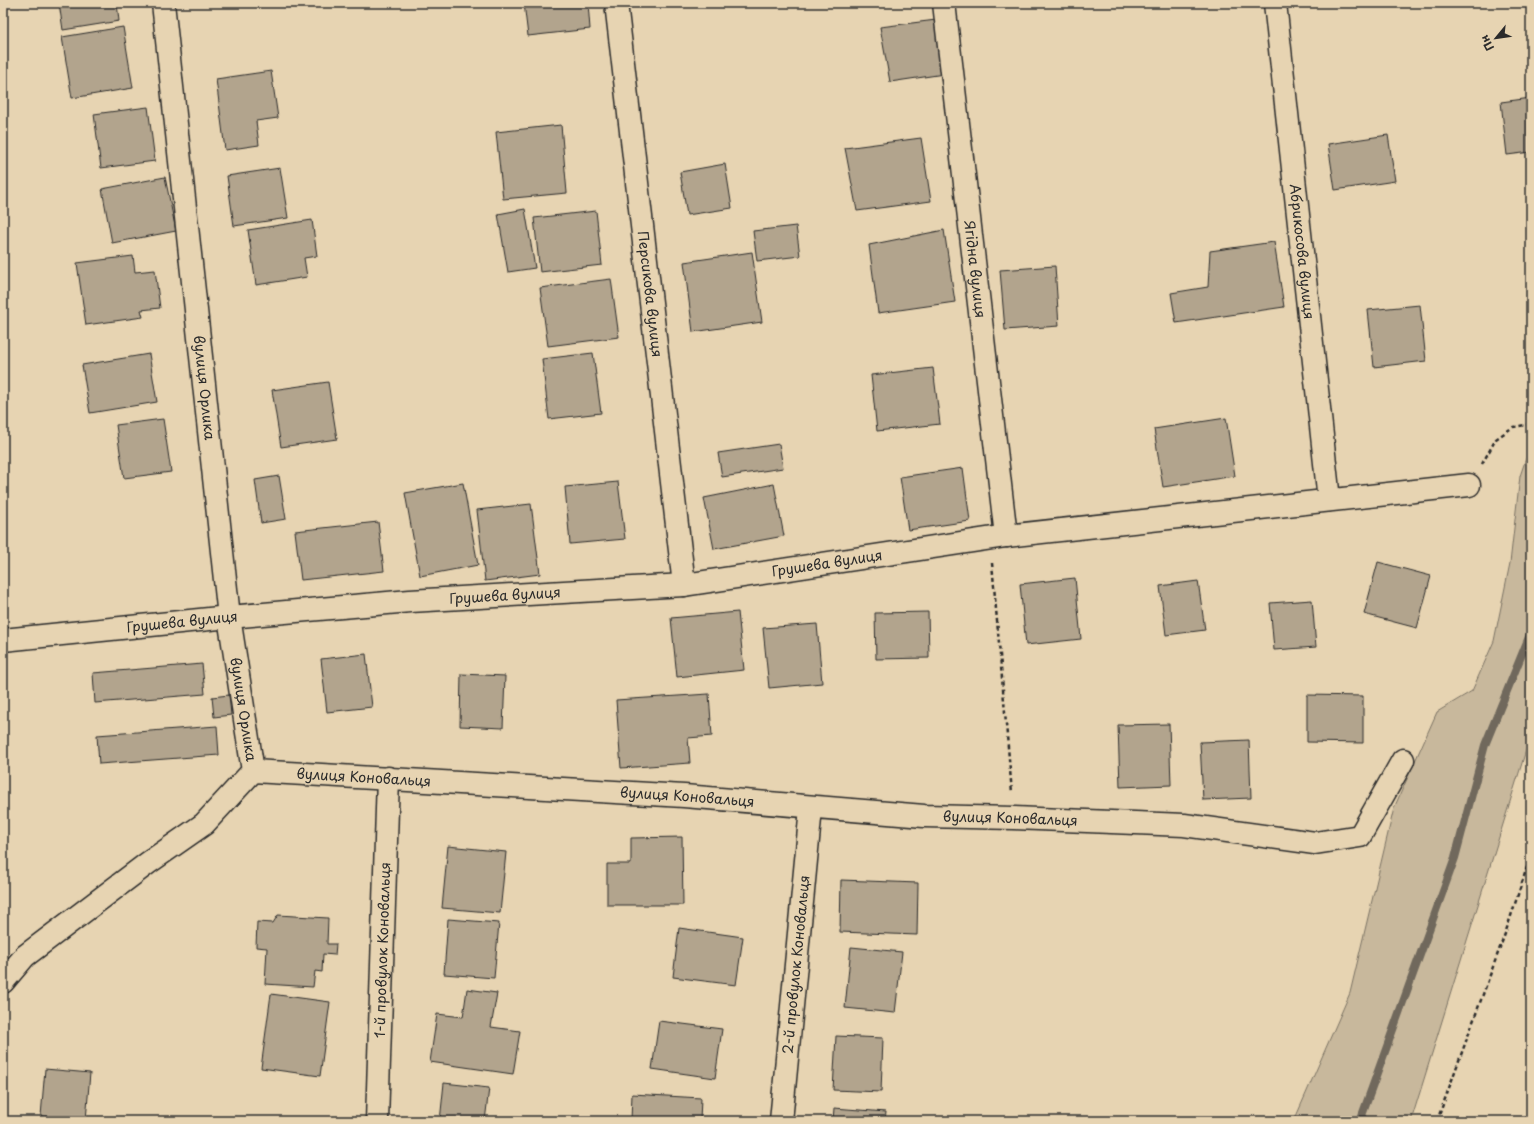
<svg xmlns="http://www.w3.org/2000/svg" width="1534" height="1124" font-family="'Playpen Sans',sans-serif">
<rect width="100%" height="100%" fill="#e7d4b2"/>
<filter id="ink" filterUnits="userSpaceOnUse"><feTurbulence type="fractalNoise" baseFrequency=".025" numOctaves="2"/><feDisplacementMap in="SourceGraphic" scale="8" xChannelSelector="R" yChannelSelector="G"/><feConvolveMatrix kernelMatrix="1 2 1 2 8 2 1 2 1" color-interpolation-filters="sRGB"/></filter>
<g filter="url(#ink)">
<path fill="#c8b89c" stroke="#7a7264" d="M1531,444V734L1411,1121H1294L1350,993L1394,808L1437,712L1472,691L1494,641L1510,563L1520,476Z"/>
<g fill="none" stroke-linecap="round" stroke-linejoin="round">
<path stroke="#6f685c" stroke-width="8" d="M1360,1121L1455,858L1485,745L1531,632"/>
</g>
<g fill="#b2a48d" stroke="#2b2b2b">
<path d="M59,3H117L119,21L63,30Z"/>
<path d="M524,3H588L590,29L528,36Z"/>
<path d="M936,20L944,74L890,82L880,27Z"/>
<path d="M123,27L133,88L72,98L62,37Z"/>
<path d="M271,71L278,118L256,121L259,145L225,150L216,79Z"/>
<path d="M1531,98V152L1507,155L1501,102Z"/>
<path d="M148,107L155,161L101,168L94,114Z"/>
<path d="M561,125L567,193L503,199L496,132Z"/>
<path d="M1388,135L1395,181L1335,190L1328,144Z"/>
<path d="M921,138L931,201L857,211L845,148Z"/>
<path d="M725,164L732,208L687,215L680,172Z"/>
<path d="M280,168L288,218L234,226L227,176Z"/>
<path d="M165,177L176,231L112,243L102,189Z"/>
<path d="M525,209L535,268L508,272L498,214Z"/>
<path d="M596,211L602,265L540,272L534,218Z"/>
<path d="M312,220L317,256L304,258L307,277L256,285L248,230Z"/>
<path d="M796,226L800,256L757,261L753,231Z"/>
<path d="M944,230L955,302L878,313L869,245Z"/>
<path d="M1274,242L1284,307L1176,323L1171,293L1208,287L1210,251Z"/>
<path d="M752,252L762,322L693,332L684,262Z"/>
<path d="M133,256L135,272L155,270L160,308L141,310L143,317L86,325L77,263Z"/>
<path d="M1055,266L1059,326L1005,330L1000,270Z"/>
<path d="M611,279L619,337L548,346L540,288Z"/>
<path d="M1420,305L1426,361L1374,367L1368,310Z"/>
<path d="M593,353L601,413L549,419L542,359Z"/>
<path d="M149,354L157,402L90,413L82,365Z"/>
<path d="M933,368L940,424L877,431L871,375Z"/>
<path d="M328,382L337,439L281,447L272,390Z"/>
<path d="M1226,418L1235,476L1163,487L1154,429Z"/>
<path d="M163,419L171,472L124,478L116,425Z"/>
<path d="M779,444L783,468L722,477L718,453Z"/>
<path d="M963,468L970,521L908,530L900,477Z"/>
<path d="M279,476L286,519L261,523L255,480Z"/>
<path d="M618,482L625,539L570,544L565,487Z"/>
<path d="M463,483L478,565L420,576L405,493Z"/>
<path d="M774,484L784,536L714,549L704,498Z"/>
<path d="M531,504L540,574L485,581L477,510Z"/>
<path d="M378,522L384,571L301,580L295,531Z"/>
<path d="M1378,562L1431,576L1417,628L1364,614Z"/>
<path d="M1075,578L1081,639L1026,645L1020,584Z"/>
<path d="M1198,581L1205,630L1166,635L1160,586Z"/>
<path d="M1312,600L1316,647L1274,650L1270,603Z"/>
<path d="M738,612L744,670L677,677L671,618Z"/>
<path d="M928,612L929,658L876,659L875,613Z"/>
<path d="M817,624L822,683L769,688L763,628Z"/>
<path d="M366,654L372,707L327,712L321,659Z"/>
<path d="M202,664L205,694L95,703L93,673Z"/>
<path d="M461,674L505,676L503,728L460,726Z"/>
<path d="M709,694L712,736L688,738L690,763L621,768L616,700Z"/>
<path d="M229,695L231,715L214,717L212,697Z"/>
<path d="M1307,695L1363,696V743L1307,742Z"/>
<path d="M1169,724L1171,785L1120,787L1118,725Z"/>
<path d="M217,726L219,755L99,764L97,735Z"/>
<path d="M1249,740L1251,798L1203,800L1200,742Z"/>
<path d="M682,837L683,905H607V864H631V838Z"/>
<path d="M448,846L506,852L500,913L442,908Z"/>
<path d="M841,880L918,883L917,935L840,932Z"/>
<path d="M278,915L328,918L327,944H336L335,955L323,954L322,972L315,971L313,987L265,984L267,948L256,947L257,922L273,923Z"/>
<path d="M448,919L499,923L494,978L444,974Z"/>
<path d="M679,928L743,937L736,985L673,977Z"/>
<path d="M851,947L902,952L895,1013L845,1008Z"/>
<path d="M467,989L497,993L491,1027L520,1031L513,1074L430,1062L437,1014L463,1017Z"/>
<path d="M271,994L330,1002L320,1076L261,1068Z"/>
<path d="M659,1021L722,1029L715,1078L652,1069Z"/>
<path d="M836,1036L883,1038L881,1092L833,1090Z"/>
<path d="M45,1069L90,1073L86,1120L41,1116Z"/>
<path d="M444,1083L489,1088L485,1121H440Z"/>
<path d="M632,1094L701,1098L700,1121H631Z"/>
<path d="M834,1108L886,1112L885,1121H833Z"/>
</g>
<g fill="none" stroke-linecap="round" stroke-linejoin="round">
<defs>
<g id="minor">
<path id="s1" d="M163,3L229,617L253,771"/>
<path id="s2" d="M616,3L684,585"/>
<path id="s3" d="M944,3L1006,536"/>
<path id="s4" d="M1275,3L1329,500"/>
<path id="s5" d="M3,640L229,617L410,601L684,585L1006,536L1469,485"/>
<path id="s6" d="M253,771L684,796L924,816L1014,818L1184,825L1315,843L1360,836L1403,760"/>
<path d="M3,982L25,956L148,863L204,824L253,771"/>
<path id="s7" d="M377,1121L388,778"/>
<path id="s8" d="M781,1121L811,808"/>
</g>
</defs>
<use href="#minor" stroke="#2b2b2b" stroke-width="25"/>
<g stroke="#2b2b2b" stroke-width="2.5" stroke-dasharray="4 3" stroke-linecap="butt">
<path d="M1482,464L1496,439L1513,427L1531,424"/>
<path d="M992,563L1012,793"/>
<path d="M1437,1121L1506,931L1531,855"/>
</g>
<use href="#minor" stroke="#e7d4b2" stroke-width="22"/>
</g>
</g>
<g text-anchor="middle" stroke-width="3.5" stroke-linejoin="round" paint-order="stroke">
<g font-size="14" fill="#2b2b2b" stroke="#e7d4b2">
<text dy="5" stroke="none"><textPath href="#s4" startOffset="250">Абрикосова вулиця</textPath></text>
<text dy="5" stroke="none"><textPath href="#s3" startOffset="268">Ягідна вулиця</textPath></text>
<text dy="5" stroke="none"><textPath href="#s2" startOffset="293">Персикова вулиця</textPath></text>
<text dy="5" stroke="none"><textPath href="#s1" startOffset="387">вулиця Орлика</textPath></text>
<text dy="5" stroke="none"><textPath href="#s5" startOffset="828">Грушева вулиця</textPath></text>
<text dy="5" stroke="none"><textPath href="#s5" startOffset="504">Грушева вулиця</textPath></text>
<text dy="5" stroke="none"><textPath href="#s5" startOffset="180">Грушева вулиця</textPath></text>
<text dy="5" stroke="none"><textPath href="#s1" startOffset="711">вулиця Орлика</textPath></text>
<text dy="5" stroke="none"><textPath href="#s6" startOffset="111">вулиця Коновальця</textPath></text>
<text dy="5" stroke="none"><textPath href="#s6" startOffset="435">вулиця Коновальця</textPath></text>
<text dy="5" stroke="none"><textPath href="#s6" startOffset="759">вулиця Коновальця</textPath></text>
<text dy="5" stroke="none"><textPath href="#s7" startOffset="171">1-й провулок Коновальця</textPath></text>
<text dy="5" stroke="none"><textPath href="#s8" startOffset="157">2-й провулок Коновальця</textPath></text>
</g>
</g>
<rect width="1534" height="1124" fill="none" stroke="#e7d4b2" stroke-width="16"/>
<rect x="8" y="8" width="1518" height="1108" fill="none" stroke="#2b2b2b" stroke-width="1.5" filter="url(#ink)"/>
<g transform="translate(1496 38) rotate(241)" stroke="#e7d4b2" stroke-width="3" paint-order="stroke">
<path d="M0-3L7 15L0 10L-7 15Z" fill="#2b2b2b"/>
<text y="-6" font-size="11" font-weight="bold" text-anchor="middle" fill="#2b2b2b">Пн</text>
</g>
</svg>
